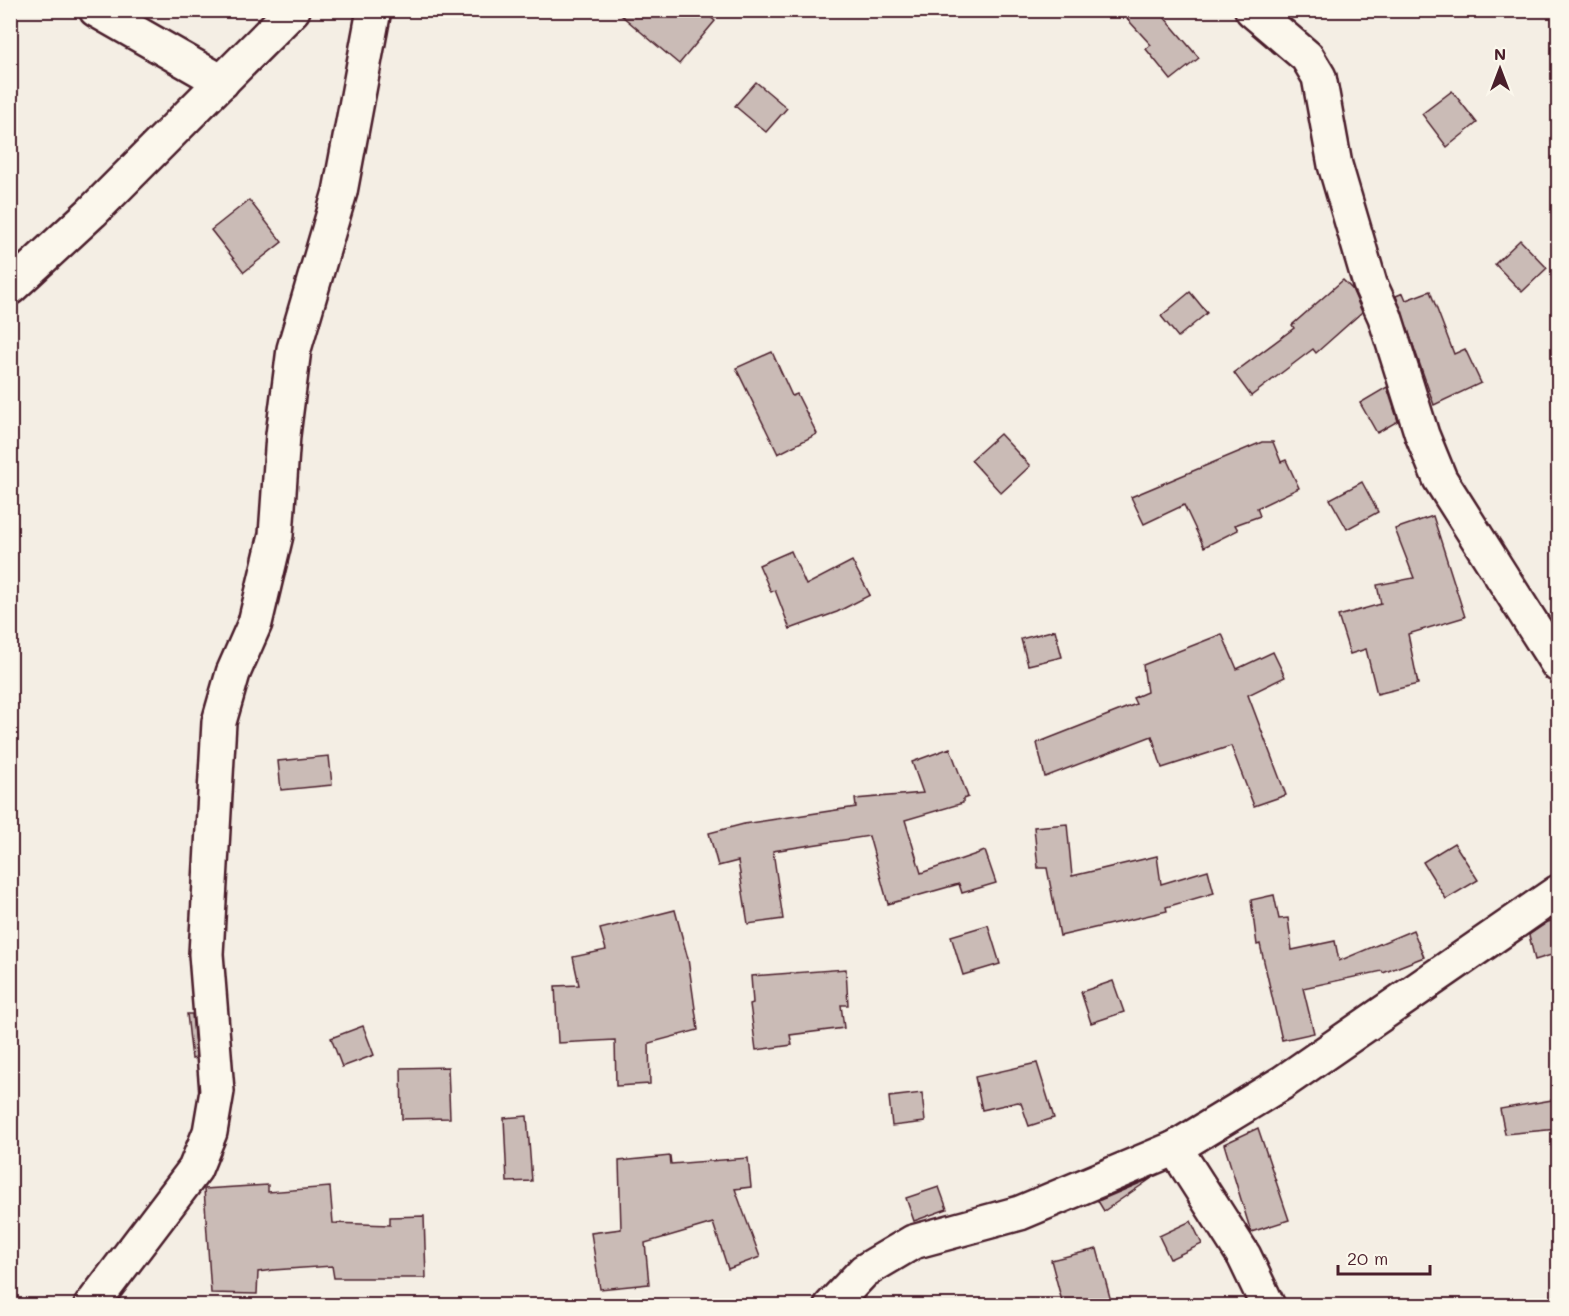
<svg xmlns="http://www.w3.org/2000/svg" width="1569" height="1316" font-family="Mali,sans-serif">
<rect width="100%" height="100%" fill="#f4eee4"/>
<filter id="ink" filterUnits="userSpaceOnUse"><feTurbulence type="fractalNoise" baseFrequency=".0167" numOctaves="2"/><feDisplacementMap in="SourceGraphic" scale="12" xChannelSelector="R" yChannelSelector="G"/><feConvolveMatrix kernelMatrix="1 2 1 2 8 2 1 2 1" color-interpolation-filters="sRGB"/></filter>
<g filter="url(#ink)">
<g fill="#cabbb6" stroke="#4a1f2b" stroke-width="1.5">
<path d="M615,10H703L715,21L679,64Z"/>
<path d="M1119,10H1158L1199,58L1171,80L1146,49L1151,45Z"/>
<path d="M756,82L787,108L766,132L735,106Z"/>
<path d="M1452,91L1477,123L1447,147L1422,114Z"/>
<path d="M249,200L282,242L244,272L211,230Z"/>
<path d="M1520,240L1547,268L1522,292L1495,264Z"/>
<path d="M1343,280L1352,289L1362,312L1316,353L1313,349L1251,396L1234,373L1294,328L1292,325Z"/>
<path d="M1430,291L1454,354L1465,349L1481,383L1434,405L1396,296L1403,293L1406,300Z"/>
<path d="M1190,292L1207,313L1178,337L1161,316Z"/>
<path d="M772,352L792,396L797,394L817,434L778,454L736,368Z"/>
<path d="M1387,387L1398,421L1377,433L1360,403Z"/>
<path d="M1000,434L1030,466L1001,493L971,460Z"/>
<path d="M1262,442H1273L1281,462L1286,460L1299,488L1257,508L1260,516L1235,525L1238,530L1204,547L1184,505L1144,524L1131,497Z"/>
<path d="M1362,482L1378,512L1347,529L1330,499Z"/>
<path d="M1433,516L1465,617L1408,634L1418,684L1377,694L1366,649L1350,654L1338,616L1381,604L1377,585L1414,578L1395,529Z"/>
<path d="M791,551L806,585L852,561L870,595L837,612L790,629L775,590L771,592L759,565Z"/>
<path d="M1055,630L1062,657L1028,665L1021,639Z"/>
<path d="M1222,634L1237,669L1273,652L1285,677L1248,695L1286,795L1254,806L1231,746L1162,768L1152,736L1045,777L1037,743L1136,704L1133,698L1147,692L1143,665Z"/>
<path d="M950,748L968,797L963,799V803L905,820L921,873L985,851L996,883L962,893L959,884L888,904L869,836L773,851L783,919L748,924L738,861L718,866L709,833L744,824L856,807L855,799L923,793L912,762Z"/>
<path d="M329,756L332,785L281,790L278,761Z"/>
<path d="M1067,824L1072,876L1157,856L1161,884L1208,870L1214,893L1166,907L1167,911L1060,936L1047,868H1038L1034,827Z"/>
<path d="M1454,843L1478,880L1446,899L1423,862Z"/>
<path d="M1274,895L1279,919L1288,918L1292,950L1335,941L1339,961L1413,930L1424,957L1383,973L1382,971L1303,988L1314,1033L1282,1040L1260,944L1257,945L1251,900Z"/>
<path d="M675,910L688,959L698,1030L649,1043L650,1084L616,1086L615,1040L558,1043L555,986L579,985L573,957L606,950L600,929Z"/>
<path d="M1558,919V953L1535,960L1529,935L1548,922Z"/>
<path d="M988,925L1000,964L963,975L951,936Z"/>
<path d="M846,969L848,1005H841L844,1028L790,1035L792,1045L756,1050L750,1004L753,1003L751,976Z"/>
<path d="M1113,981L1124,1012L1091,1023L1081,992Z"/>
<path d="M187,1014H192L196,1058L192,1059Z"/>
<path d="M363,1026L374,1055L342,1067L331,1038Z"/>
<path d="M1037,1063L1054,1118L1029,1126L1021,1103L1018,1102L982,1110L975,1077Z"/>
<path d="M448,1067L450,1118L402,1119L401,1068Z"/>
<path d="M922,1093L925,1122L892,1126L889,1097Z"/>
<path d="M1558,1099V1129L1505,1134L1500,1109Z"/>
<path d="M527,1116L532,1181L507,1182L504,1118Z"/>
<path d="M1258,1128L1289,1220L1251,1232L1224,1144Z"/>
<path d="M670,1156L671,1164L748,1158L751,1187L735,1189L760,1257L728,1269L713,1223L645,1243L649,1284L600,1289L591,1233L621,1229L619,1161Z"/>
<path d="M1152,1178L1104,1211L1098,1201Z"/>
<path d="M268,1185V1192L330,1187L333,1223L390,1225V1217L424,1216L426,1278H334L332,1266L273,1270L258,1272L257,1294L211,1293L204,1189Z"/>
<path d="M939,1187L947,1209L914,1221L906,1198Z"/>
<path d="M1191,1221L1202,1244L1170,1259L1159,1236Z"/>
<path d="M1097,1249L1112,1305H1063L1051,1260Z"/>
</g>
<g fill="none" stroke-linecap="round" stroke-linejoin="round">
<defs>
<g id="minor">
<path d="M96,10L222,82"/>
<path d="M1252,10L1307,57L1319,77L1335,165L1370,284L1385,317L1422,435L1440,479L1558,665"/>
<path d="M1175,1148L1244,1256L1268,1306"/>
<path d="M91,1306L195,1169L210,1132L217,1091L206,954L219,722L233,673L255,623L276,535L283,435L294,349L340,192L374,10"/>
<path d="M831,1306L864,1271L913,1242L1020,1213L1175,1148L1282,1083L1558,892"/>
</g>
<path id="major" d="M10,288L92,212L293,10"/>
</defs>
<use href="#minor" stroke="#4a1f2b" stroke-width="38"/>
<use href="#major" stroke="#4a1f2b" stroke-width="38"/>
<use href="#minor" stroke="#fbf7ec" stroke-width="33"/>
<use href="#major" stroke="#fbf7ec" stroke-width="33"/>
</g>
</g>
<rect width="1569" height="1316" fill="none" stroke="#fbf7ec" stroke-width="36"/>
<rect x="18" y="18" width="1533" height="1280" fill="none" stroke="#4a1f2b" stroke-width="2" filter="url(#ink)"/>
<g transform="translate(1500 69)" stroke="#fbf7ec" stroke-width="4.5" paint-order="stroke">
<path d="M0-4.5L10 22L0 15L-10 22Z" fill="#4a1f2b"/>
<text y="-9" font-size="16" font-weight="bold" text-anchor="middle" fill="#4a1f2b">N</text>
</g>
<path d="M1338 1265v9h92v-9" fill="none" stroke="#4a1f2b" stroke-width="3"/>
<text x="1347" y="1265" font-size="18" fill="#4a1f2b" stroke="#fbf7ec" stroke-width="4.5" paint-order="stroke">20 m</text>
</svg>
